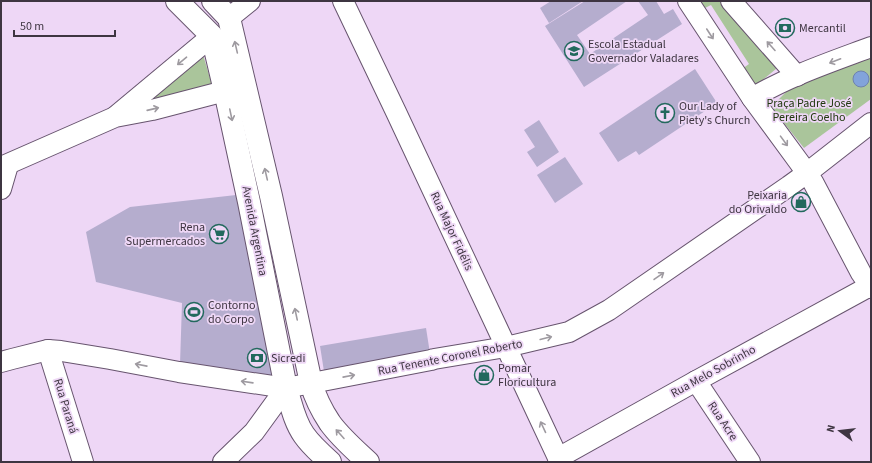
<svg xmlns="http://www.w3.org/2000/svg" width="872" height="463" font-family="'Source Sans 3',sans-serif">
<rect width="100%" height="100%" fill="#eed7f6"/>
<g fill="#aac59b">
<path d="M697,1H724L782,64L753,88L742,69L749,64L711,5L703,9Z"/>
<path d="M202,51L212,85L129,111Z"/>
<path d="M871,54V99L804,148L771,107L791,87Z"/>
</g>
<circle fill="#82a3db" stroke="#6e82ad" cx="861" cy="79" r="8"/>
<g fill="#b5adce">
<path d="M551,1H583L549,23L540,8Z"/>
<path d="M585,1H627L577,35L590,54L648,15L638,1H656L664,14L673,9L682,24L584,87L545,26Z"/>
<path d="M695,69L717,103L639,155L636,151L618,162L599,133Z"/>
<path d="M539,120L559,152L537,167L527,152L535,147L524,130Z"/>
<path d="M565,157L583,184L555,203L537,175Z"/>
<path d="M236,195L274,377L180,364L182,303L96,282L86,232L130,207Z"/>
<path d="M426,328L431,360L325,378L320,346Z"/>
</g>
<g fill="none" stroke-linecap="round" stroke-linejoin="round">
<defs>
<g id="minor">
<path d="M343,1L396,112L560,462"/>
<path d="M688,1L752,98"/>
<path d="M731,1L797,76"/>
<path d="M229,18L250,1"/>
<path d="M871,47C831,62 789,76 752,98L807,173L871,123"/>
<path d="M116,116L212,36"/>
<path d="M1,167L115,117L152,110L225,91"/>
<path d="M1,189L8,165"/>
<path d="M48,350L83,462"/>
<path d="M1,362L12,359L48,350L61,351L110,359L179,372L286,388L431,360L434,359L506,347L569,332L609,310L789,186L807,173L813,182L861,273L871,288"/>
<path d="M696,381L750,462"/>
<path d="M558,458L696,381L870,286"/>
<path d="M223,462L254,432L286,388"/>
</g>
<g id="major">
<path d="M177,1L212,36L225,91L249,202L286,388C291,403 294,421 304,435C311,445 321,454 330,462"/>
<path d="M213,1L229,18L271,196L311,383C315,397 322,411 330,423C341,438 355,450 368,462"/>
</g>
</defs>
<use href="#minor" stroke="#67546e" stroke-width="22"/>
<use href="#major" stroke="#67546e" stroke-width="24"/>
<use href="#minor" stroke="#fff" stroke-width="20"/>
<use href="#major" stroke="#fff" stroke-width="22"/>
</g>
<defs><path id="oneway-shaft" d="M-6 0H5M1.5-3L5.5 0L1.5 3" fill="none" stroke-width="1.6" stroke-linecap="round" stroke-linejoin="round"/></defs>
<g stroke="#9e9aa0">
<use href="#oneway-shaft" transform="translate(710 34) rotate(57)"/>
<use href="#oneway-shaft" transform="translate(771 46) rotate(-132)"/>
<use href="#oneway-shaft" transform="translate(236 47) rotate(-103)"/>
<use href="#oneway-shaft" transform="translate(182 61) rotate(140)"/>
<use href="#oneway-shaft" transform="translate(835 61) rotate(159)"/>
<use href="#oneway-shaft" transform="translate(153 109) rotate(-13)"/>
<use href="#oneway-shaft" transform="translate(231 115) rotate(78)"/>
<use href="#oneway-shaft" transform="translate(784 141) rotate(54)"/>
<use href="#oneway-shaft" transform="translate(266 174) rotate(-103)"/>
<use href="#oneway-shaft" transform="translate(659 276) rotate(-35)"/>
<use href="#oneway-shaft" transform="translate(296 314) rotate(-102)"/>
<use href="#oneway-shaft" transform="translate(546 338) rotate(-14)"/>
<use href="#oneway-shaft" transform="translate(141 365) rotate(-169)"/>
<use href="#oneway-shaft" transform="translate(349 376) rotate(-11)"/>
<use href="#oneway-shaft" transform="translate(247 382) rotate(-172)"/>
<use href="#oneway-shaft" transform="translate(543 427) rotate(-115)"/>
<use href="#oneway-shaft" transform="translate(340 434) rotate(-132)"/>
</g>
<defs>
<symbol id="bank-ring" viewBox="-11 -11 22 22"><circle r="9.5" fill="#eed7f6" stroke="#22695d" stroke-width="1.5"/><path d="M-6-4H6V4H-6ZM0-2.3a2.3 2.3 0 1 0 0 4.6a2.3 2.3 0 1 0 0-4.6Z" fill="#22695d"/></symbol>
<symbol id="school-ring" viewBox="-11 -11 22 22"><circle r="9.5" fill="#eed7f6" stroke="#22695d" stroke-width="1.5"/><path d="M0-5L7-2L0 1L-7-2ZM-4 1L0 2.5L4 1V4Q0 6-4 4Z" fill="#22695d"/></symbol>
<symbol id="church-ring" viewBox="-11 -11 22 22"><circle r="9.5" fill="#eed7f6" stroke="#22695d" stroke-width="1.5"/><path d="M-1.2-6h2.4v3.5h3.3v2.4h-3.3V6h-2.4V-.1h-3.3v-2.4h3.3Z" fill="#22695d"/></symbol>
<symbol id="shop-ring" viewBox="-11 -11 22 22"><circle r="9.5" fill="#eed7f6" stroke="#22695d" stroke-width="1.5"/><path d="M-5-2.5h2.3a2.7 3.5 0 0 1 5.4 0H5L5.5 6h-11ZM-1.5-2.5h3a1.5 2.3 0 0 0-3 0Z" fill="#22695d"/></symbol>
<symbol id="supermarket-ring" viewBox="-11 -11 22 22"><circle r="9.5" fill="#eed7f6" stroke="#22695d" stroke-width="1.5"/><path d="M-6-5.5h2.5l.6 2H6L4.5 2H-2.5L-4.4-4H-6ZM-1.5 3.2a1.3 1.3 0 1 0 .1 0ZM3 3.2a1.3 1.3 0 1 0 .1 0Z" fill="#22695d"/></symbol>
<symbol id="stadium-ring" viewBox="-11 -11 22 22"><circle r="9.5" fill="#eed7f6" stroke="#22695d" stroke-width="1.5"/><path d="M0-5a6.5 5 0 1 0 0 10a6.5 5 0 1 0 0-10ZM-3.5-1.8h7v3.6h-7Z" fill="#22695d"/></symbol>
</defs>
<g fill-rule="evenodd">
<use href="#bank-ring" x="774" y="17" width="22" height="22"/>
<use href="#school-ring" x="563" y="40" width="22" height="22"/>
<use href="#church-ring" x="654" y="102" width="22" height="22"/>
<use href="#shop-ring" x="790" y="191" width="22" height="22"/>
<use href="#supermarket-ring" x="208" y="223" width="22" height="22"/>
<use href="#stadium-ring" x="183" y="301" width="22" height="22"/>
<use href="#bank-ring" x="246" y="347" width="22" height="22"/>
<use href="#shop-ring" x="473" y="364" width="22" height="22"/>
</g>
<g text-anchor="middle" stroke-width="3.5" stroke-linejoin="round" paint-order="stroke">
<g font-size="12" fill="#3e3541" stroke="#eed7f6" text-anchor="start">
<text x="799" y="32">Mercantil</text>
<text x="588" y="48">Escola Estadual<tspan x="588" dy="14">Governador Valadares</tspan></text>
<text x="679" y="110">Our Lady of<tspan x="679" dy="14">Piety's Church</tspan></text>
<text x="787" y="199" text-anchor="end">Peixaria<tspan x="787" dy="14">do Orivaldo</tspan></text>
<text x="205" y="231" text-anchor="end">Rena<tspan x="205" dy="14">Supermercados</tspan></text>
<text x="208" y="309">Contorno<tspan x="208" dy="14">do Corpo</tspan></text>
<text x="271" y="362">Sicredi</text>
<text x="498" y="372">Pomar<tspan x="498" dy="14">Floricultura</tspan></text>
</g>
<g font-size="12" fill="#21390f" stroke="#eed7f6">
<text x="809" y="107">Praça Padre José<tspan x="809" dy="14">Pereira Coelho</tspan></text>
</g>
<g font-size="12" fill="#3e3541" stroke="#eed7f6">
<text transform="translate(255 231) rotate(79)" y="4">Avenida Argentina</text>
<text transform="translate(452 231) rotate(65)" y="4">Rua Major Fidélis</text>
<text transform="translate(450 357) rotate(-11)" y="4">Rua Tenente Coronel Roberto</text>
<text transform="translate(713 371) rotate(-29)" y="4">Rua Melo Sobrinho</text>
<text transform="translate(66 406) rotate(73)" y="4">Rua Paraná</text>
<text transform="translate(723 421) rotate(56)" y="4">Rua Acre</text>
</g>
</g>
<rect width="872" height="463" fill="none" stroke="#3e3541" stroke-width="4"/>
<g transform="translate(840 431) rotate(285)" stroke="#eed7f6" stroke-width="3" paint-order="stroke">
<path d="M0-3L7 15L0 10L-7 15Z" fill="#3e3541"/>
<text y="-6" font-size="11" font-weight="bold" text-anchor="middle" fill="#3e3541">N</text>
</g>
<path d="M14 30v6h101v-6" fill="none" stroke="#3e3541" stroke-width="2"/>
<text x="20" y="30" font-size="12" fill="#3e3541" stroke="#eed7f6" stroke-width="3" paint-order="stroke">50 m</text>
</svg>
